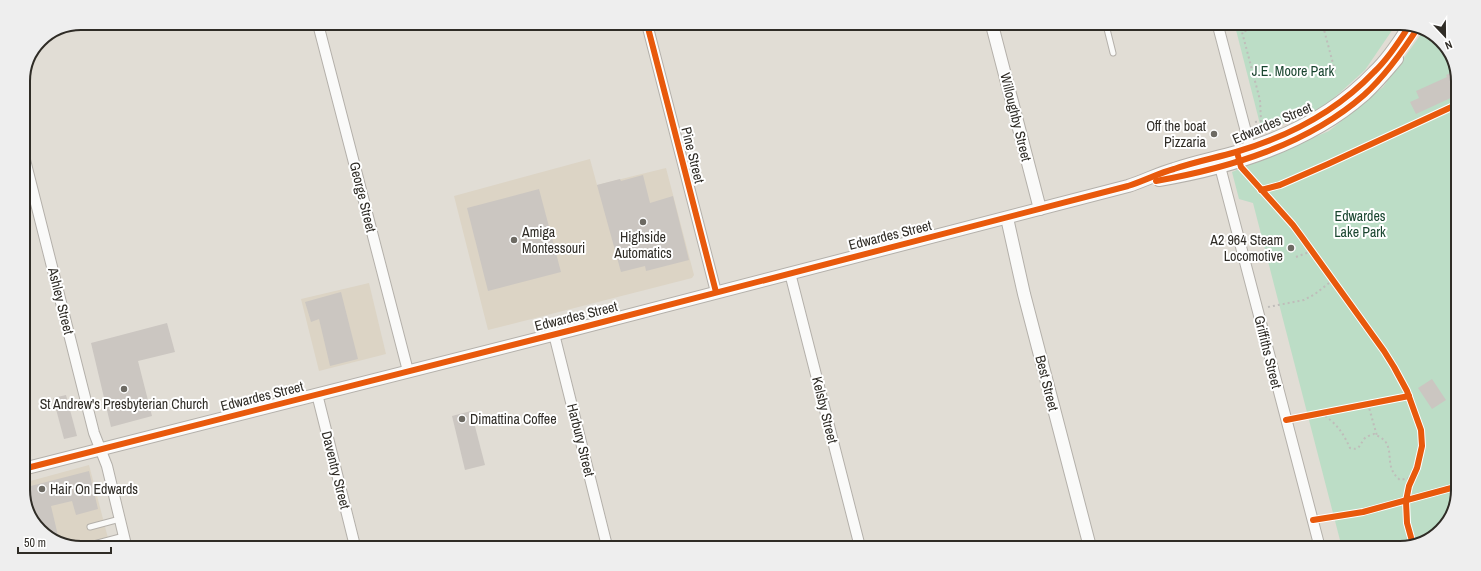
<svg xmlns="http://www.w3.org/2000/svg" width="1481" height="571" font-family="'Archivo Narrow',sans-serif">
<rect width="100%" height="100%" fill="#e1ddd5"/>
<g fill="#dcd4c5">
<path d="M590,159L597,185L666,168L694,275L692,278L488,330L454,196Z"/>
<path d="M369,283L386,354L319,371L301,299Z"/>
<path d="M89,465L109,542L99,545H62L35,525L23,494V483Z"/>
</g>
<g fill="#bcddc6">
<path d="M1235,26H1395L1365,70L1323,108L1262,132Z"/>
<path d="M1424,30L1446,46L1458,77L1455,509L1432,538L1400,548H1342L1253,203L1239,199L1232,172L1329,131L1383,87Z"/>
</g>
<g fill="#cbc6c1">
<path d="M1455,71L1458,77V101L1455,96L1416,114L1410,102L1419,98L1416,91L1447,77L1446,75Z"/>
<path d="M643,175L650,203L673,196L689,260L646,271L645,266L621,272L597,185L620,179L621,181Z"/>
<path d="M539,189L561,272L488,291L467,208Z"/>
<path d="M341,292L358,359L330,366L319,319L311,322L305,302Z"/>
<path d="M167,323L175,352L138,361L152,416L111,427L91,343Z"/>
<path d="M1432,379L1446,400L1432,409L1418,388Z"/>
<path d="M66,395L77,436L64,439L53,398Z"/>
<path d="M471,411L485,465L465,470L452,416Z"/>
<path d="M89,471L98,509L76,515L72,501L51,506L60,544L35,525L23,494V488Z"/>
</g>
<g fill="none" stroke-linecap="round" stroke-linejoin="round">
<defs>
<g id="service">
<path d="M1106,25L1113,53"/>
<path d="M90,527L120,519"/>
<path d="M90,545L124,536"/>
</g>
<g id="minor">
<path d="M318,24L408,371"/>
<path d="M647,24L716,292"/>
<path d="M1218,26L1250,147"/>
<path d="M23,152L94,433L107,466L126,545"/>
<path d="M1218,159L1320,548"/>
<path d="M790,273L860,547"/>
<path d="M554,334L607,546"/>
<path d="M317,394L355,546"/>
</g>
<g id="tertiary">
<path d="M992,25L1040,209"/>
<path d="M1159,180C1231,168 1308,144 1364,95C1376,84 1387,71 1397,59"/>
<path d="M1007,218L1024,294L1090,547"/>
<path d="M23,469L572,330L1128,186C1144,181 1159,173 1174,169C1194,162 1215,158 1236,152C1287,137 1337,111 1374,72C1388,59 1399,42 1409,26"/>
</g>
</defs>
<use href="#service" stroke="#b4b0aa" stroke-width="7"/>
<use href="#minor" stroke="#b4b0aa" stroke-width="12"/>
<use href="#tertiary" stroke="#b4b0aa" stroke-width="14"/>
<g stroke="#bfbdba" stroke-width="2" stroke-dasharray="2 3" stroke-linecap="butt">
<path d="M1323,26L1335,71"/>
<path d="M1255,122L1261,121L1260,100L1242,32L1265,26"/>
<path d="M1296,257L1312,251"/>
<path d="M1268,307L1304,300L1315,294L1333,280"/>
<path d="M1368,404L1377,436"/>
<path d="M1321,413C1337,424 1342,431 1350,448C1360,451 1359,445 1365,438C1367,436 1371,435 1374,434C1378,436 1382,438 1385,441C1394,453 1384,467 1400,480L1410,478L1413,475"/>
</g>
<use href="#service" stroke="#fafaf9" stroke-width="5"/>
<use href="#minor" stroke="#fafaf9" stroke-width="10"/>
<use href="#tertiary" stroke="#fafaf9" stroke-width="12"/>
<defs>
<g id="cycleway">
<path d="M647,24L716,292"/>
<path d="M1237,152L1241,167L1293,225L1304,240L1384,351L1394,367L1407,391L1421,430L1422,446L1417,468L1409,486L1406,501L1407,523L1412,541L1414,544"/>
<path d="M1156,181C1229,168 1307,145 1364,95C1386,75 1403,51 1419,26"/>
<path d="M1261,190L1280,185L1328,164L1458,104"/>
<path d="M1286,420L1409,396"/>
<path d="M23,469L572,330L1128,186C1144,181 1159,173 1174,169C1194,162 1215,158 1236,152C1287,137 1337,111 1374,72C1388,59 1399,42 1409,26"/>
<path d="M1313,520L1363,512L1455,487"/>
</g>
</defs>
<use href="#cycleway" stroke="#fff" stroke-width="8"/>
<use href="#cycleway" stroke="#e8590c" stroke-width="6"/>
</g>
<g fill="#6d6a63" stroke="#fff" stroke-width="1.5">
<circle cx="1214" cy="134" r="4"/>
<circle cx="643" cy="222" r="4"/>
<circle cx="514" cy="240" r="4"/>
<circle cx="1291" cy="248" r="4"/>
<circle cx="124" cy="389" r="4"/>
<circle cx="462" cy="419" r="4"/>
<circle cx="42" cy="489" r="4"/>
</g>
<g text-anchor="middle" stroke-width="4" stroke-linejoin="round" paint-order="stroke">
<g font-size="14" fill="#19452f" stroke="#fff">
<text x="1293" y="76">J.E. Moore Park</text>
<text x="1360" y="221">Edwardes<tspan x="1360" dy="16">Lake Park</tspan></text>
</g>
<g font-size="14" fill="#2f2c26" stroke="#fff">
<text transform="translate(1016 117) rotate(76)" y="5">Willoughby Street</text>
<text transform="translate(1272 123) rotate(-23)" y="5">Edwardes Street</text>
<text transform="translate(693 155) rotate(76)" y="5">Pine Street</text>
<text transform="translate(363 197) rotate(76)" y="5">George Street</text>
<text transform="translate(890 235) rotate(-14)" y="5">Edwardes Street</text>
<text transform="translate(61 301) rotate(76)" y="5">Ashley Street</text>
<text transform="translate(576 316) rotate(-14)" y="5">Edwardes Street</text>
<text transform="translate(1268 352) rotate(76)" y="5">Griffiths Street</text>
<text transform="translate(1047 383) rotate(76)" y="5">Best Street</text>
<text transform="translate(262 396) rotate(-14)" y="5">Edwardes Street</text>
<text transform="translate(825 410) rotate(76)" y="5">Kelsby Street</text>
<text transform="translate(581 440) rotate(76)" y="5">Harbury Street</text>
<text transform="translate(336 470) rotate(76)" y="5">Daventry Street</text>
</g>
<g font-size="14" fill="#2f2c26" stroke="#fff" text-anchor="start">
<text x="1206" y="131" text-anchor="end">Off the boat<tspan x="1206" dy="16">Pizzaria</tspan></text>
<text x="522" y="237">Amiga<tspan x="522" dy="16">Montessouri</tspan></text>
<text x="643" y="242" text-anchor="middle">Highside<tspan x="643" dy="16">Automatics</tspan></text>
<text x="1283" y="245" text-anchor="end">A2 964 Steam<tspan x="1283" dy="16">Locomotive</tspan></text>
<text x="124" y="409" text-anchor="middle">St Andrew's Presbyterian Church</text>
<text x="470" y="424">Dimattina Coffee</text>
<text x="50" y="494">Hair On Edwards</text>
</g>
</g>
<path d="M0 0H1481V571H0ZM81 30H1400A51 51 0 0 1 1451 81V490A51 51 0 0 1 1400 541H81A51 51 0 0 1 30 490V81A51 51 0 0 1 81 30Z" fill="#eee" fill-rule="evenodd"/>
<path fill="none" stroke="#2f2c26" stroke-width="2" d="M81 30H1400A51 51 0 0 1 1451 81V490A51 51 0 0 1 1400 541H81A51 51 0 0 1 30 490V81A51 51 0 0 1 81 30Z"/>
<g transform="translate(1445 36) rotate(158)" stroke="#ffffff" stroke-width="3" paint-order="stroke">
<path d="M0-3L7 15L0 10L-7 15Z" fill="#2f2c26"/>
<text y="-6" font-size="11" font-weight="bold" text-anchor="middle" fill="#2f2c26">N</text>
</g>
<path d="M18 547v6h93v-6" fill="none" stroke="#2f2c26" stroke-width="2"/>
<text x="24" y="547" font-size="12" fill="#2f2c26" stroke="#ffffff" stroke-width="3" paint-order="stroke">50 m</text>
</svg>
